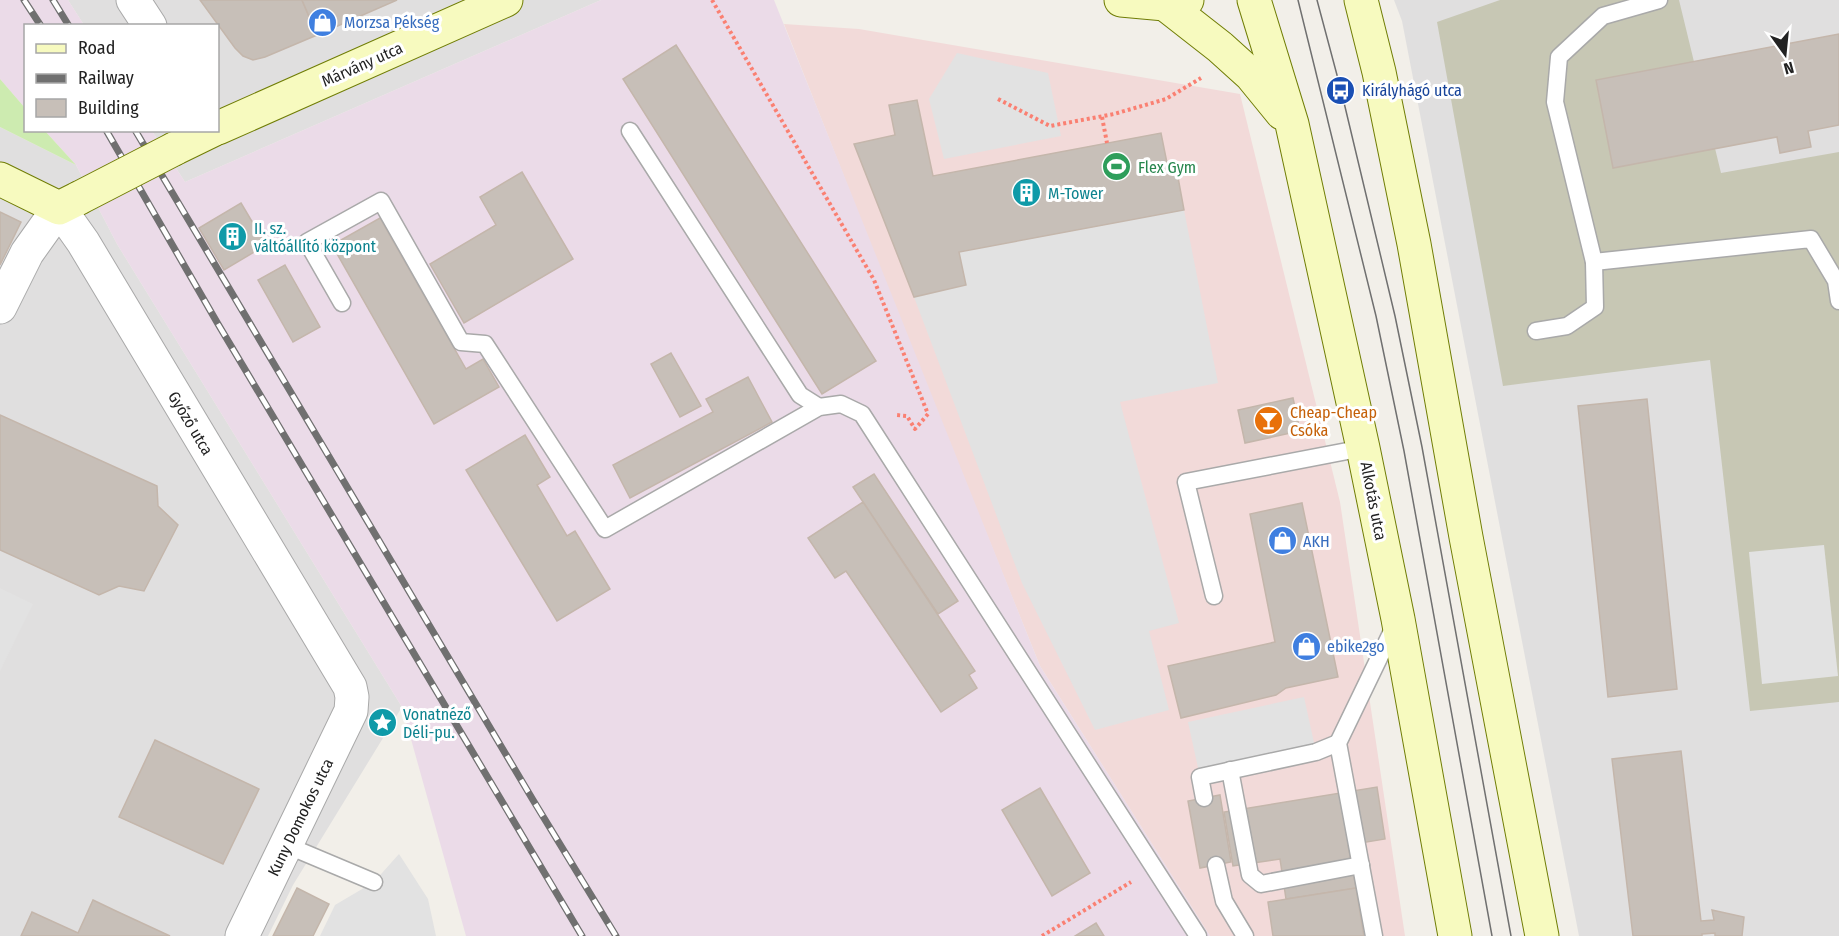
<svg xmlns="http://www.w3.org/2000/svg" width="1839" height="936" font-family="'Fira Sans Condensed',sans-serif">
<rect width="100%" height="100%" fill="#f2efe9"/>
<g fill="#e0dfdf">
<path d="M68,0H601L185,182L152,131L218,130V26L84,25Z"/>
<path d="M1394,0H1839V936H1579L1402,21Z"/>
<path d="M0,127L76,165L117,244L402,707L293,885L268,936H0Z"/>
</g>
<path fill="#f2dad9" d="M784,24L859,29L1240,94L1340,502L1405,936H1210L1040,666L908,339Z"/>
<g fill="#ebdbe8">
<path d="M0,0H68L84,25L26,26L25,108L0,79Z"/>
<path d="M601,0H774L1040,666L1210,936H466L402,707L117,244L76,165L45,131H152L185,182Z"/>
</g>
<path fill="#c7c7b4" d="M1500,0H1679L1721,173L1839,152V702L1750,711L1710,360L1503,386L1437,22Z"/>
<path fill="#cdebb0" d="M0,79L25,108L26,130L45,131L76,165L0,127Z"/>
<g fill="#e2e2e2">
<path d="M957,53L1048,73L1061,136L944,159L929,99Z"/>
<path d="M1184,210L1218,383L1120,402L1179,623L1149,631L1169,710L1095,730L1022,583L914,297L966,285L959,252Z"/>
<path d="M1824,545L1838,676L1762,684L1749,552Z"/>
<path d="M0,588L33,604L0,671Z"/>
<path d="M1304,697L1316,752L1200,777L1188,722Z"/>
<path d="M399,854L428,899L436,936H320L335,905L374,882Z"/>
</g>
<g fill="#c7bfb8" stroke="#c4b6ab" stroke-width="1.5">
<path d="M200,0H302L317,35L265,57L253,60L243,56L235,48Z"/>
<path d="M302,0H397L317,35Z"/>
<path d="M1839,34V125L1808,131L1811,147L1780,153L1777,137L1613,168L1596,80Z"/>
<path d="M676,45L876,361L822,394L623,79Z"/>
<path d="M917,100L933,176L1161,133L1167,163L1175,161L1184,210L959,252L966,285L914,297L854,144L895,135L889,105Z"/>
<path d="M522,172L573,259L464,323L430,264L496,225L480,197Z"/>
<path d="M241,203L266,245L224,270L199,228Z"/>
<path d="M0,212L21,222L0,265Z"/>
<path d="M380,218L466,369L483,359L499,387L434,424L332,245Z"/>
<path d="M285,265L320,327L293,342L258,280Z"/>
<path d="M671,353L701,406L680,417L651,364Z"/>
<path d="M748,377L772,422L630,498L613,465L713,412L706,399Z"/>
<path d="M1293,398L1300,431L1245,443L1238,410Z"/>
<path d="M1647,399L1677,689L1608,697L1578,406Z"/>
<path d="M0,415L157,486L158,506L178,525L144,591L119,586L99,595L0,550Z"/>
<path d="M525,435L550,477L537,485L567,536L575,531L610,589L557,621L466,470Z"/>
<path d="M874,474L958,601L938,614L853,487Z"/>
<path d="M863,502L975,671L969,675L977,688L941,712L846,571L835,578L808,538Z"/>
<path d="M1302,503L1338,677L1286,688L1276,695L1181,718L1168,666L1275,642L1250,514Z"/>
<path d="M155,740L259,789L223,864L119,817Z"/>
<path d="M1681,751L1701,921L1714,920L1712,910L1744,917L1742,936H1715V933L1702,934V936H1633L1612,759Z"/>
<path d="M1377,787L1385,839L1348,845L1356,888L1286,899L1280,859L1233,866L1224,812Z"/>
<path d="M1040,788L1090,873L1052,896L1002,810Z"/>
<path d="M1220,795L1231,862L1200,868L1188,801Z"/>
<path d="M297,888L329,904L313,936H273Z"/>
<path d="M1356,888L1364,936H1273L1268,902Z"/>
<path d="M93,900L116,911L170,936H21L32,912L78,933Z"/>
<path d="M1096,923L1104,936H1075Z"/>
</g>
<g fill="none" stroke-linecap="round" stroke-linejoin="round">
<defs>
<g id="lane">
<path d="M630,131L800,395L819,407"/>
<path d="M1594,262L1811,239L1836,281L1839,301"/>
<path d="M342,303L307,242L381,201L461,342L485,344L605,529L819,407L841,404L862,414L1198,936"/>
<path d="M1536,331L1567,326L1595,307L1594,262L1555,102L1559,57L1603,16L1659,0"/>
<path d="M1214,596L1186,482L1363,448"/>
<path d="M1230,770L1250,875L1261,884L1361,865"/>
<path d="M1204,798L1200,777L1316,752L1338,743"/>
<path d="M286,845L374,882"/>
<path d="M1216,865L1224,901L1245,936"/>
<path d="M1374,936L1338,743L1395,625"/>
</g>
<g id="street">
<path d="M133,0L150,26"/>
<path d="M0,307L27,253L59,208L83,242L350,687L352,697L351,711L242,936"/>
</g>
<g id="secondary">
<path d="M1121,0L1165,4L1187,0"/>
<path d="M1254,0L1292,124L1363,448L1398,619L1455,936"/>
<path d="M1361,0L1379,72L1414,244L1466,537L1542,936"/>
<path d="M1165,4L1220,47L1251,75L1282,113"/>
<path d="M218,128L506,0"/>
<path d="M174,149L213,130"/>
<path d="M0,179L59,208L79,198"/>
</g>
</defs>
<use href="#lane" stroke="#a9a9a9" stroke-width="19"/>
<use href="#street" stroke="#a9a9a9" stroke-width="35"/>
<use href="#secondary" stroke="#707d05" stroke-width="35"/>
<g stroke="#fa8072" stroke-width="4" stroke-dasharray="3 3" stroke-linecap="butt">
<path d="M712,0L874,280L928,414L915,429L907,416L896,415"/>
<path d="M998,99L1050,126L1114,114L1166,99L1201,78"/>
<path d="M1102,117L1107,143"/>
<path d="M1042,936L1131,882"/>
</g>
<use href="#lane" stroke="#fff" stroke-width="16"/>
<use href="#street" stroke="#fff" stroke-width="33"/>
<use href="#secondary" stroke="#f7fabf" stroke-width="33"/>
<g stroke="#707070" stroke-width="1.5">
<path d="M1298,0L1376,316L1404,451L1492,936"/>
<path d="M1317,0L1341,90L1395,316L1422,447L1511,936"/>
</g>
<defs>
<g id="rail">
<path d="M24,0L41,26"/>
<path d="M53,0L69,26"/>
<path d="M106,130L218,324L582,936"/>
<path d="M135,130L533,800L616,936"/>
</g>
</defs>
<use href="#rail" stroke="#707070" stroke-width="7"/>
<use href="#rail" stroke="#fff" stroke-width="4.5" stroke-dasharray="14" stroke-linecap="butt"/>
<defs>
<path id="secondary-bridge" d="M79,198L174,149"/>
</defs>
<use href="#secondary-bridge" stroke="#707d05" stroke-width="35" stroke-linecap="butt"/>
<use href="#secondary-bridge" stroke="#f7fabf" stroke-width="33"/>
</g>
<defs>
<symbol id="shop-disc" viewBox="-11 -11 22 22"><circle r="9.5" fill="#3f7fe0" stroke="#fff"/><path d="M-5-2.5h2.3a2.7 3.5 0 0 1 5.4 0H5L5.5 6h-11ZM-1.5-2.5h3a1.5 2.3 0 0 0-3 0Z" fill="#fff"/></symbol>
<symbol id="bus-disc" viewBox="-11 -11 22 22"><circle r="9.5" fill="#1a4fb4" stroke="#fff"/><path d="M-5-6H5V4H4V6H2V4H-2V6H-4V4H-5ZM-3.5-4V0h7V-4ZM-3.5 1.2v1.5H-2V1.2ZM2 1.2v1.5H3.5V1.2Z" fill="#fff"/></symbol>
<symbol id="stadium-disc" viewBox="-11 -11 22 22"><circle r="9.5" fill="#2e9e5b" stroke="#fff"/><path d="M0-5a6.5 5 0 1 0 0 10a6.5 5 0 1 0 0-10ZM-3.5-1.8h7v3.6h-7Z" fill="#fff"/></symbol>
<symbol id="building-disc" viewBox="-11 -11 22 22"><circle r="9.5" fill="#0f9aa8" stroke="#fff"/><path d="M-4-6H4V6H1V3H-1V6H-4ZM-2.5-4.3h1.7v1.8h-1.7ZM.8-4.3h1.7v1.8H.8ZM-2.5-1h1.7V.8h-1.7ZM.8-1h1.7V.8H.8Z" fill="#fff"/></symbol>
<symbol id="bar-disc" viewBox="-11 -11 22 22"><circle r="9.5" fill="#e8710a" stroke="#fff"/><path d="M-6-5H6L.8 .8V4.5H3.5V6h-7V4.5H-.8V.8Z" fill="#fff"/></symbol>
<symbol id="sight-disc" viewBox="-11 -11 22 22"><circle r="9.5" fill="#0f9aa8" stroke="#fff"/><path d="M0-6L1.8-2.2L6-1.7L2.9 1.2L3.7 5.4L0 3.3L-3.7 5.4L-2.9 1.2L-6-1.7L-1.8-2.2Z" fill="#fff"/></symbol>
</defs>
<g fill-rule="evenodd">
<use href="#shop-disc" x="306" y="6" width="33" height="33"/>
<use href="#bus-disc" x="1324" y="74" width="33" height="33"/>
<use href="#stadium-disc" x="1100" y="150" width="33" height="33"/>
<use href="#building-disc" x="1010" y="176" width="33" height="33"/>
<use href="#building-disc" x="216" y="220" width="33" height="33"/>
<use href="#bar-disc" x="1252" y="404" width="33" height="33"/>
<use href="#shop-disc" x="1266" y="524" width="33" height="33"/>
<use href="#shop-disc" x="1290" y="630" width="33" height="33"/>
<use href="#sight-disc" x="366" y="706" width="33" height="33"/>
</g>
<g text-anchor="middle" stroke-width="6" stroke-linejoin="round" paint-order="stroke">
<g font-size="16" fill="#366cbe" stroke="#fff" text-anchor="start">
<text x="344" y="28">Morzsa Pékség</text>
<text x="1303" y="547">AKH</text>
<text x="1327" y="652">ebike2go</text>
</g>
<g font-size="16" fill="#222" stroke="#fff">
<text transform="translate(362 64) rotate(-24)" y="6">Márvány utca</text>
<text transform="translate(191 423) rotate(59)" y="6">Győző utca</text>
<text transform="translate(1374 501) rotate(79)" y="6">Alkotás utca</text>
<text transform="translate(300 817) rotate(-64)" y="6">Kuny Domokos utca</text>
</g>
<g font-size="16" fill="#164399" stroke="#fff" text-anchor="start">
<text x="1362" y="96">Királyhágó utca</text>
</g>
<g font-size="16" fill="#27864d" stroke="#fff" text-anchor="start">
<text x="1138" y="173">Flex Gym</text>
</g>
<g font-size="16" fill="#0d838f" stroke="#fff" text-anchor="start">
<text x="1048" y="199">M-Tower</text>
<text x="254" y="234">II. sz.<tspan x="254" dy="18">váltóállító központ</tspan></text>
<text x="403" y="720">Vonatnéző<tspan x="403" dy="18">Déli-pu.</tspan></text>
</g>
<g font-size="16" fill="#c56008" stroke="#fff" text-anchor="start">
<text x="1290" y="418">Cheap-Cheap<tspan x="1290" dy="18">Csóka</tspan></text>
</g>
</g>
<rect x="24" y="24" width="195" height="108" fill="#ffffff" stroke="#a7a7a7" stroke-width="1.5"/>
<rect x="36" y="44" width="30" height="9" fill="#f7fabf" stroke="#a7a7a7" stroke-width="1.5"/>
<text x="78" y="54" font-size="18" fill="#222222">Road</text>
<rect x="36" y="74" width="30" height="9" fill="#707070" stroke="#a7a7a7" stroke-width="1.5"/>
<text x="78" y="84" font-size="18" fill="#222222">Railway</text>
<rect x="36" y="99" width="30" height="18" fill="#c7bfb8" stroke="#a7a7a7" stroke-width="1.5"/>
<text x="78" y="114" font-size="18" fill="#222222">Building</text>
<g transform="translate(1785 54) rotate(165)" stroke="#ffffff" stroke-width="4.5" paint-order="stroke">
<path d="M0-4.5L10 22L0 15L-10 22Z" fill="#222222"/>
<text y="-9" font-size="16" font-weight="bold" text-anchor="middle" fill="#222222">N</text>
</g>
</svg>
